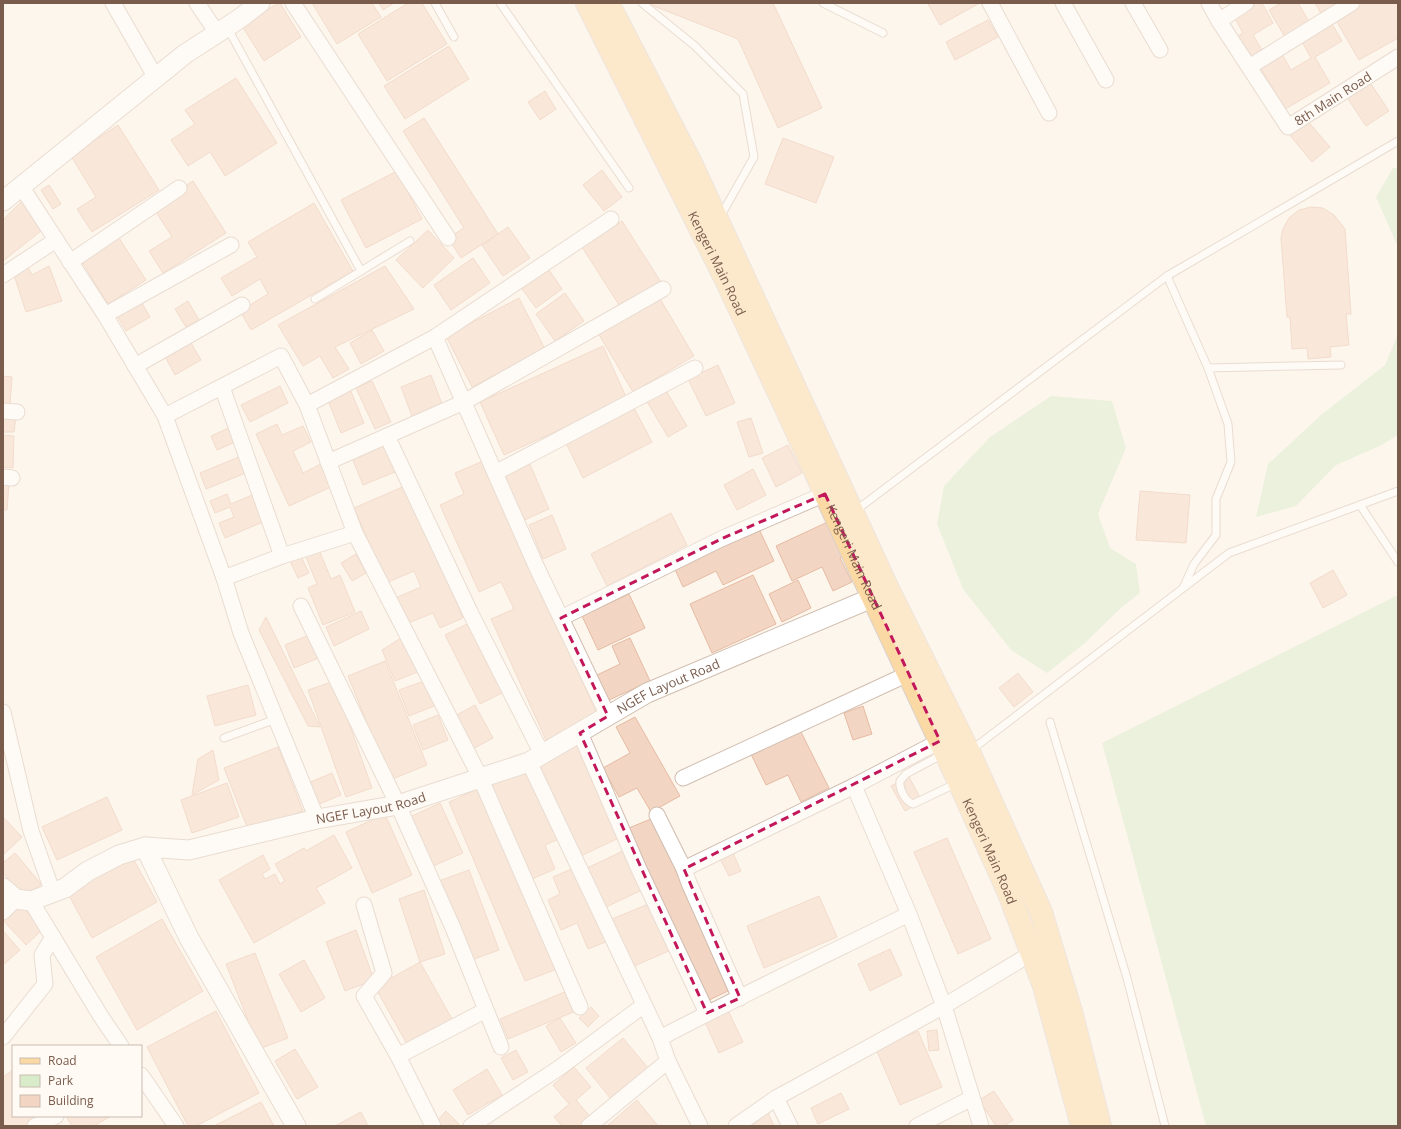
<svg xmlns="http://www.w3.org/2000/svg" width="1401" height="1129" font-family="'Open Sans',sans-serif">
<rect width="100%" height="100%" fill="#fdf6ec"/>
<g fill="#d8ecc9">
<path d="M1393,168H1398V247L1376,197Z"/>
<path d="M1398,334V435L1380,446L1336,465L1296,506L1256,517L1268,464L1321,415L1385,365Z"/>
<path d="M1051,396L1112,401L1126,448L1098,514L1110,548L1136,564L1140,593L1122,607L1085,643L1047,673L1011,650L963,589L937,524L944,486L990,437Z"/>
<path d="M1398,595V1126H1206L1102,743Z"/>
</g>
<g fill="#f3d5c3" stroke="#e6bba3">
<path d="M278,3H280L301,37L264,61L242,26Z"/>
<path d="M312,3H372L381,17L337,44Z"/>
<path d="M379,3H394L383,10Z"/>
<path d="M408,3H422L447,44L387,81L358,34Z"/>
<path d="M651,3H770L774,5L822,108L778,128L738,39L651,5Z"/>
<path d="M931,3H978V4L940,25L928,4Z"/>
<path d="M1255,3H1262L1273,23L1253,35L1265,55L1250,63L1235,38L1243,33L1233,15Z"/>
<path d="M1281,3H1298L1310,23L1285,37L1269,10Z"/>
<path d="M1315,3H1348L1323,17Z"/>
<path d="M1358,3H1398V38L1359,60L1334,17Z"/>
<path d="M988,20L998,37L955,60L946,42Z"/>
<path d="M1331,22L1342,41L1315,57L1330,83L1285,109L1259,65L1281,52L1291,70L1311,58L1301,40Z"/>
<path d="M449,46L469,79L405,119L384,86Z"/>
<path d="M236,78L277,143L225,176L210,152L188,166L171,140L195,124L185,110Z"/>
<path d="M1369,81L1389,111L1366,126L1346,96Z"/>
<path d="M545,91L556,109L540,120L528,102Z"/>
<path d="M424,118L498,234L461,258L448,238L464,228L403,131Z"/>
<path d="M1305,118L1330,147L1312,162L1288,133Z"/>
<path d="M118,125L159,190L92,232L77,209L96,197L71,156Z"/>
<path d="M783,138L834,157L816,203L765,184Z"/>
<path d="M602,170L622,197L604,211L583,185Z"/>
<path d="M397,171L422,219L366,248L341,200Z"/>
<path d="M193,181L226,233L163,273L149,251L172,237L153,207Z"/>
<path d="M49,185L61,204L53,209L41,190Z"/>
<path d="M24,199L46,227L3,261V220Z"/>
<path d="M314,203L353,271L251,330L240,311L268,294L260,279L232,296L221,278L257,257L248,242Z"/>
<path d="M1311,207L1323,208L1334,215L1345,229L1351,314H1346L1349,345L1330,347L1331,357L1308,359L1307,348L1292,349L1290,317H1287L1281,238L1283,229L1289,218L1299,210Z"/>
<path d="M622,221L661,282L621,308L582,247Z"/>
<path d="M508,227L530,258L503,276L482,245Z"/>
<path d="M428,230L454,258L423,288L396,260Z"/>
<path d="M119,238L146,280L108,304L82,262Z"/>
<path d="M473,258L490,283L451,310L434,285Z"/>
<path d="M26,263L32,275L49,266L62,301L26,312L13,272Z"/>
<path d="M385,266L414,309L335,347L349,369L333,378L320,356L303,366L278,325Z"/>
<path d="M547,267L562,289L536,308L520,286Z"/>
<path d="M565,293L584,321L555,341L536,314Z"/>
<path d="M659,297L694,356L633,392L598,333Z"/>
<path d="M519,298L545,349L472,387L446,336Z"/>
<path d="M140,300L150,317L126,331L116,314Z"/>
<path d="M188,301L199,320L186,327L175,309Z"/>
<path d="M372,330L384,351L361,364L350,343Z"/>
<path d="M188,338L201,360L175,375L163,353Z"/>
<path d="M603,346L627,399L504,455L480,402Z"/>
<path d="M718,365L735,403L706,416L688,379Z"/>
<path d="M431,375L442,404L412,416L401,387Z"/>
<path d="M3,376L12,377L10,405H3Z"/>
<path d="M372,381L391,422L375,429L356,388Z"/>
<path d="M280,386L288,403L250,422L241,405Z"/>
<path d="M350,389L364,423L341,433L327,398Z"/>
<path d="M665,389L687,426L668,437L646,400Z"/>
<path d="M634,408L652,442L583,478L566,443Z"/>
<path d="M3,415L16,416L14,432H3Z"/>
<path d="M751,418L763,453L749,457L737,422Z"/>
<path d="M277,424L282,435L303,426L311,442L293,451L303,473L321,464L331,487L289,506L256,434Z"/>
<path d="M233,426L240,440L217,450L211,436Z"/>
<path d="M3,435L14,436L13,468L3,467Z"/>
<path d="M389,443L400,470L363,485L352,458Z"/>
<path d="M788,445L802,473L776,487L762,458Z"/>
<path d="M241,456L248,472L206,489L200,473Z"/>
<path d="M483,461L598,716L546,740L491,619L514,609L501,582L479,592L440,505L464,494L455,473Z"/>
<path d="M529,462L549,509L522,521L502,474Z"/>
<path d="M753,469L766,495L737,510L724,485Z"/>
<path d="M3,482L9,483L7,510H3Z"/>
<path d="M407,485L463,618L440,628L433,613L406,624L393,599L421,587L414,571L386,583L354,508Z"/>
<path d="M1140,491L1190,495L1186,543L1136,540Z"/>
<path d="M227,494L231,504L252,495L263,522L225,538L219,523L234,517L230,507L215,513L210,501Z"/>
<path d="M671,513L687,545L607,586L591,554Z"/>
<path d="M552,515L566,549L543,559L529,525Z"/>
<path d="M832,520L848,555L840,558L852,582L833,591L822,567L792,581L776,546Z"/>
<path d="M758,527L774,561L723,585L716,571L683,587L674,567Z"/>
<path d="M319,550L331,579L340,575L355,612L323,625L308,588L317,584L305,555Z"/>
<path d="M299,552L309,573L298,578L288,557Z"/>
<path d="M356,554L366,573L352,581L341,563Z"/>
<path d="M1333,570L1347,595L1323,608L1310,583Z"/>
<path d="M753,575L776,624L712,653L690,604Z"/>
<path d="M798,580L811,608L782,622L769,594Z"/>
<path d="M629,594L645,628L598,650L582,616Z"/>
<path d="M361,611L369,629L334,646L326,627Z"/>
<path d="M266,617L320,727L308,726L259,630Z"/>
<path d="M471,622L506,691L480,704L445,635Z"/>
<path d="M311,634L321,657L294,668L285,645Z"/>
<path d="M401,638L420,671L395,681L382,650Z"/>
<path d="M630,638L650,681L607,701L595,676L620,664L612,646Z"/>
<path d="M385,661L427,765L390,780L348,676Z"/>
<path d="M1018,673L1033,692L1014,707L999,688Z"/>
<path d="M427,680L437,705L409,716L399,690Z"/>
<path d="M334,681L372,788L346,797L308,690Z"/>
<path d="M248,685L256,715L215,726L207,696Z"/>
<path d="M475,705L493,738L471,750L453,717Z"/>
<path d="M863,706L872,734L853,740L844,713Z"/>
<path d="M438,715L448,740L423,750L413,725Z"/>
<path d="M635,717L680,796L651,812L637,788L619,797L603,768L630,753L616,727Z"/>
<path d="M798,726L829,788L801,802L788,775L766,785L749,750Z"/>
<path d="M580,743L623,836L581,856L537,763Z"/>
<path d="M278,747L303,811L249,832L224,768Z"/>
<path d="M213,750L219,780L192,795L198,759Z"/>
<path d="M530,766L561,838L545,845L555,869L532,879L490,784Z"/>
<path d="M332,773L341,795L317,805L308,783Z"/>
<path d="M909,777L922,801L905,811L891,786Z"/>
<path d="M227,783L239,817L192,833L181,800Z"/>
<path d="M480,788L560,968L525,981L449,802Z"/>
<path d="M107,797L122,830L57,860L42,827Z"/>
<path d="M440,803L463,853L431,867L408,818Z"/>
<path d="M385,814L412,875L372,893L346,832Z"/>
<path d="M3,817L22,837L3,855Z"/>
<path d="M653,818L728,991L705,1002L629,828Z"/>
<path d="M334,835L352,868L316,888L325,903L254,943L219,880L263,855L270,869L262,874L265,879L275,874L280,884L285,881L275,864L304,848L306,851Z"/>
<path d="M947,838L991,939L958,954L914,852Z"/>
<path d="M625,850L644,889L604,908L585,869Z"/>
<path d="M732,851L741,871L729,876L719,857Z"/>
<path d="M15,853L41,884L24,898L3,873V863Z"/>
<path d="M130,853L157,902L92,938L65,888Z"/>
<path d="M576,867L608,941L588,949L577,923L561,930L548,900L560,894L553,877Z"/>
<path d="M469,870L499,950L469,961L439,881Z"/>
<path d="M424,890L445,954L420,962L399,899Z"/>
<path d="M819,896L837,937L764,968L747,926Z"/>
<path d="M19,903L43,929L26,945L3,920V918Z"/>
<path d="M651,903L671,950L632,967L612,919Z"/>
<path d="M162,919L203,991L137,1030L96,957Z"/>
<path d="M356,930L374,980L345,991L326,942Z"/>
<path d="M3,931L20,950L3,965Z"/>
<path d="M890,949L902,975L870,991L858,964Z"/>
<path d="M255,953L288,1038L259,1049L226,964Z"/>
<path d="M304,960L325,998L301,1012L279,974Z"/>
<path d="M420,962L452,1019L407,1044L375,987Z"/>
<path d="M567,991L576,1011L508,1039L500,1019Z"/>
<path d="M591,1007L599,1016L588,1027L579,1018Z"/>
<path d="M728,1010L743,1042L719,1053L705,1022Z"/>
<path d="M216,1011L259,1093L196,1126H188L147,1047Z"/>
<path d="M560,1018L576,1043L561,1052L546,1026Z"/>
<path d="M937,1030L939,1050L929,1051L927,1031Z"/>
<path d="M918,1031L942,1087L900,1105L876,1049Z"/>
<path d="M623,1038L648,1068L611,1099L586,1068Z"/>
<path d="M295,1049L318,1087L297,1099L275,1061Z"/>
<path d="M516,1050L528,1072L513,1080L501,1058Z"/>
<path d="M574,1067L591,1087L576,1100L592,1119L583,1126H562L554,1117L569,1104L553,1085Z"/>
<path d="M487,1069L502,1095L468,1115L453,1090Z"/>
<path d="M13,1070V1116H40L25,1126H5L3,1123V1077Z"/>
<path d="M994,1091L1013,1120L1004,1126H996L979,1100Z"/>
<path d="M841,1093L849,1109L818,1124L811,1108Z"/>
<path d="M637,1100L658,1126H607Z"/>
<path d="M261,1102L274,1126H214Z"/>
<path d="M446,1111L459,1124L457,1126H440L436,1122Z"/>
<path d="M361,1112L368,1126H335Z"/>
<path d="M768,1113L774,1126H744L743,1125Z"/>
<path d="M66,1116H111L94,1126H72Z"/>
</g>
<g fill="none" stroke-linecap="round" stroke-linejoin="round">
<defs>
<g id="service">
<path d="M435,3L454,37"/>
<path d="M500,3L629,188"/>
<path d="M642,3L695,46L743,94L754,157L720,217"/>
<path d="M823,3L883,33"/>
<path d="M227,27L361,271L315,299"/>
<path d="M361,271L410,241"/>
<path d="M1167,276L1208,368L1228,424L1231,462L1216,499V535L1194,564L1184,586"/>
<path d="M1208,368L1341,365"/>
<path d="M1360,505L1398,562"/>
<path d="M855,511L1167,276L1398,141"/>
<path d="M1050,722L1127,978L1165,1126"/>
<path d="M224,738L276,719"/>
<path d="M970,751L1229,553L1398,491"/>
<path d="M943,754L906,774L900,781C899,789 905,801 913,804L957,783"/>
</g>
<g id="minor">
<path d="M113,3L156,78"/>
<path d="M197,3L217,33"/>
<path d="M293,3L448,238"/>
<path d="M990,3L1049,113"/>
<path d="M1063,3L1106,80"/>
<path d="M1133,3L1160,50"/>
<path d="M1209,3L1219,21"/>
<path id="s1" d="M1246,3L1219,21L1288,127L1398,57"/>
<path d="M1249,67L1352,3"/>
<path d="M21,186L105,315L165,416L224,578L241,633L317,819"/>
<path d="M70,262L179,188"/>
<path d="M3,275L56,240"/>
<path d="M105,315L231,245"/>
<path d="M435,337L537,568L608,716"/>
<path d="M135,366L242,305"/>
<path d="M222,387L282,556"/>
<path d="M307,405L435,337L611,219"/>
<path d="M3,411L17,412"/>
<path d="M165,416L281,356L307,405L355,533L282,556L224,578"/>
<path d="M387,436L471,614L542,754"/>
<path d="M328,462L464,402L663,289"/>
<path d="M495,473L695,368"/>
<path d="M3,477L12,478"/>
<path d="M355,533L480,777L580,1007"/>
<path d="M301,606L398,805L453,928L501,1047"/>
<path d="M561,618L721,539L825,494"/>
<path d="M3,712L31,831L53,893"/>
<path d="M580,733L638,867L707,1013"/>
<path d="M940,741L854,786L909,914L944,1006L1032,953"/>
<path d="M529,762L660,1038"/>
<path d="M683,778L908,674"/>
<path d="M657,815L684,869"/>
<path d="M31,901L100,1015L121,1046"/>
<path d="M364,905L384,973L364,996L398,1056L433,1126"/>
<path d="M3,912L16,899"/>
<path d="M740,998L689,883L684,869L854,786"/>
<path d="M3,1037L45,984L42,955L53,937"/>
<path d="M398,1056L486,1010"/>
<path d="M668,1061L700,1126"/>
<path d="M141,1075L176,1126"/>
<path d="M776,1098L790,1126"/>
<path d="M35,1126L56,1116"/>
<path d="M471,1126L559,1068L644,1005"/>
<path d="M589,1126L668,1061L660,1038C742,995 826,955 909,914"/>
<path d="M736,1126L776,1098L944,1006L981,1126"/>
<path d="M917,1126L972,1098"/>
</g>
<g id="tertiary">
<path d="M3,201L185,54L239,19L260,3"/>
<path d="M3,888L16,899L31,901L65,888L88,871L119,855L145,847"/>
<path id="s2" d="M296,1126L189,938L145,847L189,850L317,819L398,805L529,762L647,693L886,592"/>
</g>
<g id="primary">
<path id="s3" d="M587,3L727,282L785,406L873,598L959,782L1008,891L1044,986L1082,1126"/>
<path d="M608,3L691,163L889,591L969,752L1041,912L1072,1015L1100,1126"/>
</g>
</defs>
<use href="#service" stroke="#d1beb0" stroke-width="9"/>
<use href="#minor" stroke="#d1beb0" stroke-width="17"/>
<use href="#tertiary" stroke="#d1beb0" stroke-width="21"/>
<use href="#primary" stroke="#dad1cd" stroke-width="24"/>
<use href="#service" stroke="#fff" stroke-width="7"/>
<use href="#minor" stroke="#fff" stroke-width="15"/>
<use href="#tertiary" stroke="#fff" stroke-width="19"/>
<use href="#primary" stroke="#fbd9a5" stroke-width="22"/>
</g>
<path d="M0 0H1401V1129H0ZM825,494L940,741L684,869L740,998L707,1013L580,733L608,716L561,618L721,539Z" fill="#fdf6ec" fill-opacity=".55" fill-rule="evenodd"/>
<path fill="none" stroke="#c2185b" stroke-width="3" stroke-dasharray="8 5" stroke-linejoin="round" d="M825,494L940,741L684,869L740,998L707,1013L580,733L608,716L561,618L721,539Z"/>
<g text-anchor="middle" stroke-width="4" stroke-linejoin="round" paint-order="stroke">
<g font-size="13" fill="#7a5c4d" stroke="#fffaf3">
<text dy="5" stroke="none"><textPath href="#s1" startOffset="212">8th Main Road</textPath></text>
<text dy="5" stroke="none"><textPath href="#s3" startOffset="291">Kengeri Main Road</textPath></text>
<text dy="5" stroke="none"><textPath href="#s3" startOffset="615">Kengeri Main Road</textPath></text>
<text dy="5" stroke="none"><textPath href="#s2" startOffset="872">NGEF Layout Road</textPath></text>
<text dy="5" stroke="none"><textPath href="#s2" startOffset="548">NGEF Layout Road</textPath></text>
<text dy="5" stroke="none"><textPath href="#s3" startOffset="939">Kengeri Main Road</textPath></text>
</g>
</g>
<rect width="1401" height="1129" fill="none" stroke="#7a5c4d" stroke-width="8"/>
<rect x="12" y="1045" width="130" height="72" fill="#fffaf3" stroke="#cabbb1"/>
<rect x="20" y="1058" width="20" height="6" fill="#fbd9a5" stroke="#cabbb1"/>
<text x="48" y="1065" font-size="12" fill="#7a5c4d">Road</text>
<rect x="20" y="1075" width="20" height="12" fill="#d8ecc9" stroke="#cabbb1"/>
<text x="48" y="1085" font-size="12" fill="#7a5c4d">Park</text>
<rect x="20" y="1095" width="20" height="12" fill="#f3d5c3" stroke="#cabbb1"/>
<text x="48" y="1105" font-size="12" fill="#7a5c4d">Building</text>
</svg>
